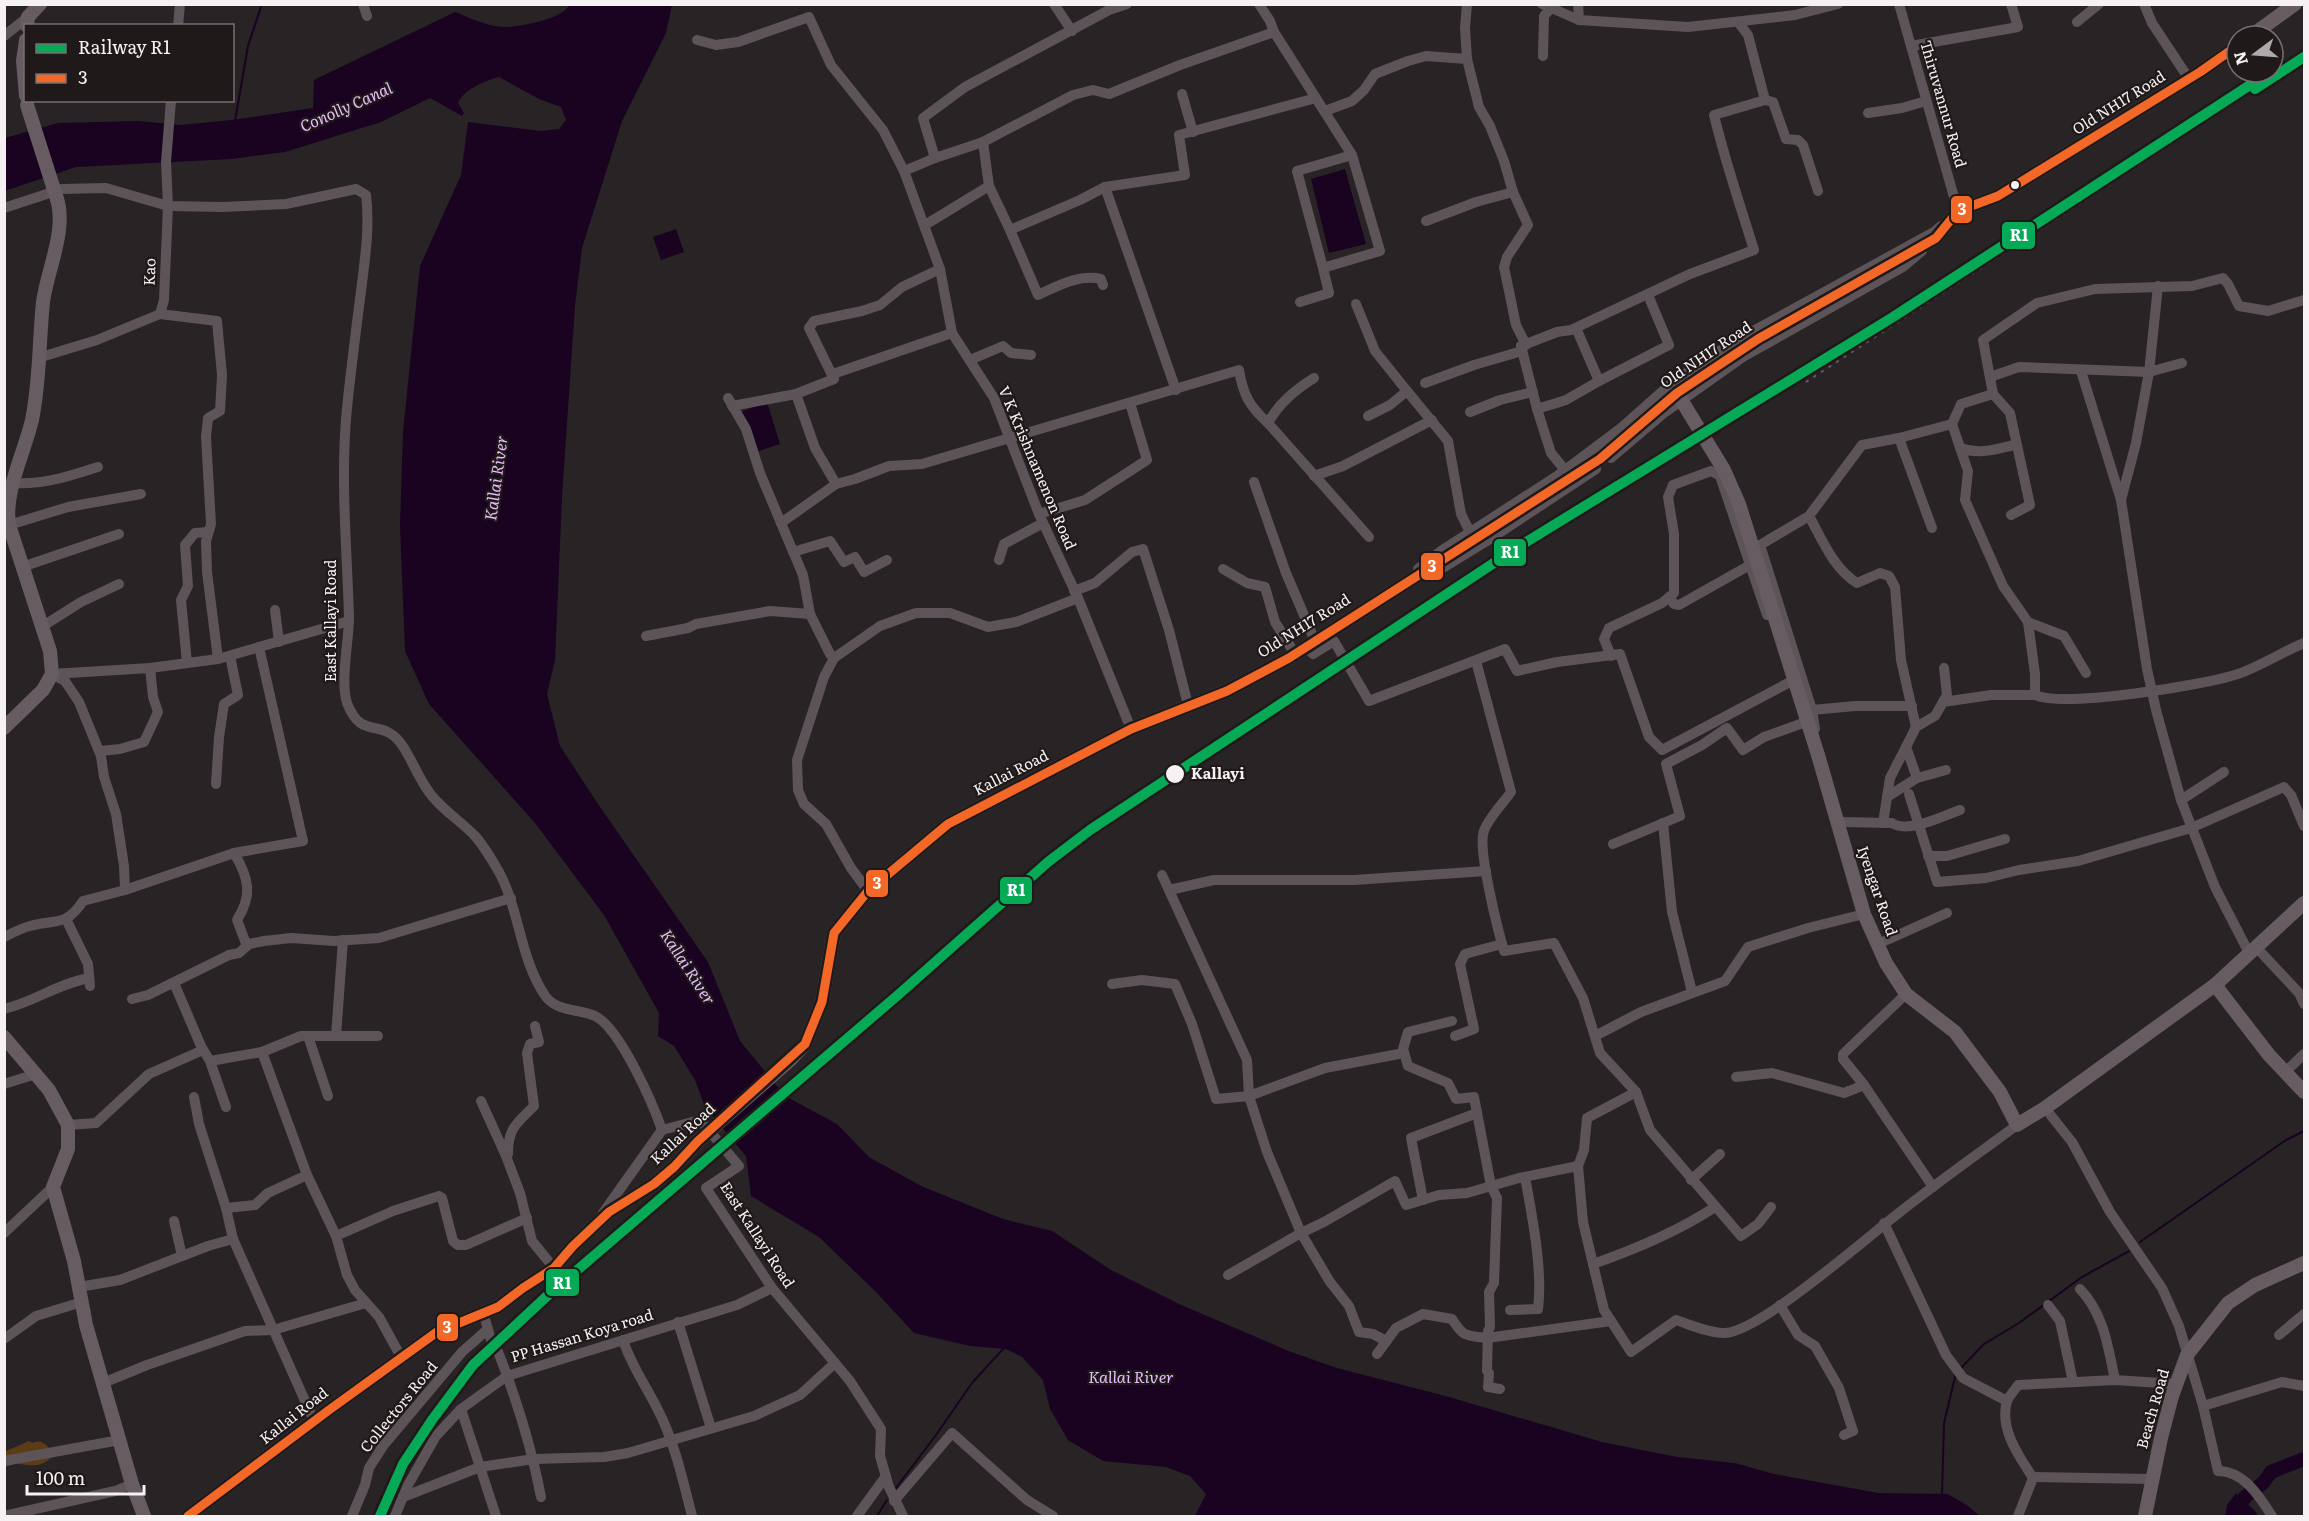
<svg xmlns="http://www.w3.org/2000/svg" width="2309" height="1521" font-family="Literata,serif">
<rect width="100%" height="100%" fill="#282324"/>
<path fill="#5b3c17" d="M29,1441L33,1443C43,1438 49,1447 53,1456C42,1467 34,1466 20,1464C14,1463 10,1467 5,1466L4,1452Z"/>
<g fill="#190321">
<path d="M569,5H672L666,33L622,121L582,248L575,305L562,497L555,660L547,694L560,746L598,804L708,962L740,1041L785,1096L837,1124L869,1157L921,1186L1003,1219L1052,1231L1111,1270L1179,1304L1291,1352L1337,1368L1449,1397L1602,1442L1677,1457L1735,1463L1774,1474L1878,1493L1948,1494L1968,1506L1980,1516H1195L1206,1494L1190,1476L1166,1467L1103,1461L1068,1440L1050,1409L1043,1380L1022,1357L1006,1349L970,1346L914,1333L876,1292L819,1237L751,1196L746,1156L705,1107L695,1080L674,1046L658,1036L659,1013L604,915L535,823L429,704L405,651L400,525L403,432L420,266L461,175L468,122L541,131L559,129L566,120L561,107L539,99L499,77C485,81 464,89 458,103L464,113L462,116L430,98L381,122L285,152L232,159L76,167L5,191V138L58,123L139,121L180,125L232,120L313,108L314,80L455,12C471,18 487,27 505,27C519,27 564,19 569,5Z"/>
<path d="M1345,169L1366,244L1329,253L1311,179Z"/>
<path d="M676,229L684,252L661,260L653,237Z"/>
<path d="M767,402L780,444L756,452L741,412Z"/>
<path d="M2236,1493L2256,1512L2258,1516H2225L2227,1505Z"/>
</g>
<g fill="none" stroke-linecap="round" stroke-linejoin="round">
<g stroke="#190321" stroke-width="2">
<path d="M235,121L248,46L262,4"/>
<path d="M2140,1242L2286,1140L2304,1131"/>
<path d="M1960,1369L1984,1344L2019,1323L2082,1277L2129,1251"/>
<path d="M896,1488L936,1435L972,1383L1004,1348"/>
<path d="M1942,1495L1944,1423L1956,1373"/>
<path d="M877,1516L887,1500"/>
</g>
<path stroke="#190321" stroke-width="14" d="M2234,1516L2245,1497L2263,1483L2271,1472L2304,1459"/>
<g stroke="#5d5459" stroke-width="10">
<path d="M363,4L367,16"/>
<path d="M1054,4L1072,31"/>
<path d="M1127,4L1109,10L965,87L923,118L935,158L904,171L940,269L952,333L994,398L1039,514L1078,598L1131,729"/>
<path d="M1259,4L1270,21L1274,32"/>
<path d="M1542,4L1579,20L1688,27L1795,15L1838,4"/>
<path d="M1578,4L1579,20"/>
<path d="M1899,4L1958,211L1953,216"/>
<path d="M2144,4L2152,23L2189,79"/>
<path d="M2077,22L2099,4"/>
<path d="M178,26L180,4"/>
<path d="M4,36L28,17"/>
<path d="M697,40L716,45L738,42L809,17L831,65L883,130L904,171"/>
<path d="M1911,46L2018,27L2011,4"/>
<path d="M1543,56L1544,16L1551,8"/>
<path d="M1182,94L1193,132"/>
<path d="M1765,100L1773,102L1786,139L1798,140L1803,145L1818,191"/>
<path d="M1325,111L1352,101L1364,90L1375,74L1408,61L1426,56L1467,59L1465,28L1467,4"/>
<path d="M1868,113L1902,108L1926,101"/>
<path d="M983,142L989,186"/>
<path d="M935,158L983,142L1073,95L1093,90L1109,94L1180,65L1274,32L1352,155L1380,251L1323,268L1329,293L1300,302"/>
<path d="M1105,187L1176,390"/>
<path d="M1513,192L1528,225L1507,257L1504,267L1516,325L1526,345"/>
<path d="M4,208L62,189L106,188L168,206L222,207L286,204L356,189L366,195C370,227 365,259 361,291C356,330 351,369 347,408C340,478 347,547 349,617C349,641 340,681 347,703C362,742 382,716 402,745C413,761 420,782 432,796C445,812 462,822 475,836C484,846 492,860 499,872C520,911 520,960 546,997C558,1012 580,1009 595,1016C620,1028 653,1104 662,1130"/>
<path d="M1426,221L1476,202L1513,192L1504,161L1490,126L1479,107L1467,59"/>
<path d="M925,225L989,186L1010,230L1080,200L1105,187L1185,175L1179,135L1316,98"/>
<path d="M1010,230L1038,295C1058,286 1078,274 1101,279L1103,285"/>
<path d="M1323,268L1297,171L1352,155"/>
<path d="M2158,286L2149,372L2136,443L2121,500L2147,669L2156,710L2181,800L2215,887L2249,953"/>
<path d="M1356,304L1375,351L1407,391"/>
<path d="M160,314L217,321L222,375L220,411L208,418L206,437L211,524L206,541L207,572L218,659"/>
<path d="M38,358L97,340L160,314L164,300L168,206L166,162L171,100"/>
<path d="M970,360L1003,346L1011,353L1031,355"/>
<path d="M2081,371L2121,500"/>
<path d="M833,374L952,333"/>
<path d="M1990,377L2019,367L2149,372L2182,363"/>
<path d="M1314,378C1295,390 1279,403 1268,423L1369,537"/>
<path d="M1599,381L1669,345L1648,295"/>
<path d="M1425,383L1474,365L1522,351"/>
<path d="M1993,394L2010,413L2030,505L2011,515"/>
<path d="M728,398L746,429L760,473L781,523"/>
<path d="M732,406L796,394"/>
<path d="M1537,409L1566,400L1599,381L1576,328"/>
<path d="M1470,412L1500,400L1533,392"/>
<path d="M1368,416L1390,405L1407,391L1448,441L1461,514L1470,532"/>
<path d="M1952,424L1968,471L1965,500L2003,586L2028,622L2064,636L2086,673"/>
<path d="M1899,438L1932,528"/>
<path d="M1960,448C1979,455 1996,449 2014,445"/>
<path d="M1611,458L1664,413L1743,357L1903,267L1922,251"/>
<path d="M1565,470L1551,453L1537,409L1521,346L1557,332L1571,330L1690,274L1754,250C1740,205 1725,161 1714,115L1765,100L1748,35L1738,22"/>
<path d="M1314,476L1343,466L1432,420"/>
<path d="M1254,482L1286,573L1315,641"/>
<path d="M14,483C44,485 69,476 98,467"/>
<path d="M836,484L855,479L889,466L922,464L1239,370C1243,395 1250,407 1268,423"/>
<path d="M1039,514L1085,500L1147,460L1130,403"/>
<path d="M1809,516C1822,539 1833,568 1857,583L1880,573L1889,576L1895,587L1901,660L1916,727"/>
<path d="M9,525L68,507L141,494"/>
<path d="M793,552L830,541L844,562L855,557L864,572L887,560"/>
<path d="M999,560L1004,544L1043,523"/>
<path d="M22,567L119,534"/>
<path d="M1223,569L1247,583L1265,587L1275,622L1295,654"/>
<path d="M1418,569L1441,551L1557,476L1621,428L1674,381L1735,341L1934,232L1941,226"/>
<path d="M1428,577L1490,539L1596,469"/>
<path d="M1074,591L1095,583L1132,552L1143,549L1169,630L1188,705"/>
<path d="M1669,597L1674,604L1679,605L1750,565"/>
<path d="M275,610L279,642"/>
<path d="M2028,622L2035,674V695"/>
<path d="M43,626L81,602L119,584"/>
<path d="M646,636L688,628L696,624L770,611L810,614"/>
<path d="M1306,647L1313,654L1334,641L1369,701L1505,649L1517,671L1557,662L1620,654L1649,737L1662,750L1790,682"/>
<path d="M1611,656L1604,639L1609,628L1662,603L1674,593V534L1668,497L1673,485L1711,471L1720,476L1767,615"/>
<path d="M834,658L880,626L916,613H950L988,627L1016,622L1078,598"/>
<path d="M1476,661L1511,792C1504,802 1487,820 1484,831C1477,848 1498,930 1504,951L1554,943L1583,998L1600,1053L1636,1092L1587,1118L1584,1150L1578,1166"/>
<path d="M187,663L181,600L188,586L185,545L195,533L208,532"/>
<path d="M52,674L150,668L218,659L349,621"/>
<path d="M1943,702L1991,695H2035C2064,708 2205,685 2238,674C2261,666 2282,652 2304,643"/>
<path d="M1812,710L1855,706H1912"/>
<path d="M1815,729L1812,710L1760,545L1809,516L1862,445L1899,438L1952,424L1961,404L1993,394L1983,340L2037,303L2095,289L2192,286L2223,278L2228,284L2239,306L2268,311L2304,300"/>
<path d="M1906,747L1917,778"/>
<path d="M100,751L120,749L144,742L158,712L153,697L150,668"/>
<path d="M216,784L219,737L224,704L238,695L230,656"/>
<path d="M1909,794L1937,882L1986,878L2019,870L2078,861L2191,828L2284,787L2291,795L2304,826"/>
<path d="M1887,797L1917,778L1946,770"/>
<path d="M2181,800L2224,772"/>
<path d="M1838,822L1892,823C1908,834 1943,816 1960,810"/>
<path d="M1663,823L1672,912L1692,992"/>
<path d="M1883,823L1890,778L1906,747L1916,727L1935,716L1947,695L1944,668"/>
<path d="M1613,844L1680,816L1666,764L1702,745L1727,728L1743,750L1764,737L1803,723"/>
<path d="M234,853L303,841L259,647"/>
<path d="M1928,856H1947L2005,839"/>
<path d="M1162,875L1247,1060L1249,1096L1325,1068L1404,1053"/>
<path d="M125,890L234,853C249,878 253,895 237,920L247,946"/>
<path d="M1169,890L1214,880H1354L1486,871"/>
<path d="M868,891L851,868L826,824L804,804L798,790L797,760L824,677L834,658L830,654L810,614L803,575L781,523L836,484L815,448L796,394L834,379L809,328L814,321L862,311L880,305L902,287L940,269"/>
<path d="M66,919L88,964L90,986"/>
<path d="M4,937C12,933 22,928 30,926C56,919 66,927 83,901L125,890L124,866L116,814L104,777L101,756L79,702L65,681L52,674"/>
<path d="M1878,944L1947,913"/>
<path d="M2256,947L2299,993L2304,1004"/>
<path d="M174,983L201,1046L210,1061L226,1107"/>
<path d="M1112,984L1142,980L1175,984L1192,1024L1216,1099L1249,1096L1267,1152L1301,1233L1324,1222L1395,1181L1406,1205L1439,1195L1467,1193L1519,1178L1578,1166L1583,1222L1604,1310L1631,1352L1676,1320C1691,1325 1709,1333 1725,1333C1761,1331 1866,1238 1900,1212C1938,1182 1978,1154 2017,1125"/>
<path d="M132,999L148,995L229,955L239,953L249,944L264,941L291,938L334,941L379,938L511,898"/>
<path d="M4,1009C36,1001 57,984 89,978"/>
<path d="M1452,1021L1408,1032L1403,1049L1408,1066L1448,1083L1456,1099L1474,1097L1491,1186L1497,1198L1494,1283L1489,1292L1490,1327L1488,1331L1487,1371L1489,1373L1488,1387L1500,1389"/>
<path d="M308,1036L328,1096"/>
<path d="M336,1036L343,940"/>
<path d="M1455,1036L1474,1029L1460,964L1465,954L1502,944"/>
<path d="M1595,1036L1641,1012L1725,981L1748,947L1808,928L1864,914"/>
<path d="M262,1052L307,1175L336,1236L347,1275L355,1290L379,1317L401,1357"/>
<path d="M210,1061L262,1052L301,1036H378"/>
<path d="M2285,1072L2304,1054"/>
<path d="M1736,1077L1772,1073L1844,1093L1864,1085L1933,1187"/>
<path d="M4,1084L36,1074"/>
<path d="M1864,1085L1843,1059V1054L1906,994"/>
<path d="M1636,1092L1650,1130L1741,1236L1758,1224L1771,1207"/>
<path d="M194,1097L199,1124L226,1208L255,1205L268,1193L307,1175"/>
<path d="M481,1101L506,1156L520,1193L532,1241L554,1268"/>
<path d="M2045,1108L2072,1142L2110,1212L2162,1288L2179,1326L2203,1406L2218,1471C2244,1471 2259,1496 2272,1516"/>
<path d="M68,1125L96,1123L149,1074L203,1050"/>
<path d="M662,1130L700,1120L739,1166L706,1188L772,1288L850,1381L881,1429L880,1456L889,1487L903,1516"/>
<path d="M508,1154C508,1128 516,1124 534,1106L527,1053L530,1044L539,1042L535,1026"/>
<path d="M1691,1180L1720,1154"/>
<path d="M1423,1200L1411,1138L1477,1113"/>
<path d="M226,1208L233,1239L314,1421"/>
<path d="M603,1213L662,1130"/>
<path d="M174,1221L182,1256"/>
<path d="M1884,1223L1946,1355L1963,1378L2007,1401"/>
<path d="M4,1233L53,1187"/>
<path d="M336,1236L393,1211L439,1196L442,1198L453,1241L458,1245H466L527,1218"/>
<path d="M1593,1264C1636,1249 1677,1232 1715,1207"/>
<path d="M1228,1275L1301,1233L1330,1282L1349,1306L1359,1332L1373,1334L1386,1341"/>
<path d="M79,1287L120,1280L208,1246L233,1239"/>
<path d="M2080,1289C2104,1314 2108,1347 2115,1380"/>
<path d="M1780,1305L1798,1335L1815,1346L1839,1388L1853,1431L1844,1435"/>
<path d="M2048,1305L2060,1321L2073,1382"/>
<path d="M1510,1310L1538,1309C1543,1270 1532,1216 1525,1177"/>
<path d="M483,1312L491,1340L495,1344C515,1394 531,1445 541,1497"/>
<path d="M678,1322L711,1428"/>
<path d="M2279,1335L2304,1314"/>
<path d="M4,1339L36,1316L82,1302"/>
<path d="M623,1340C631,1365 646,1386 658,1410C675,1443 683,1481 692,1516"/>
<path d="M1377,1354L1396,1328L1423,1314L1452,1319C1464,1338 1466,1335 1487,1338L1611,1321"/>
<path d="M103,1383L147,1365L245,1331L273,1330L366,1303"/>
<path d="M2203,1406L2282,1382L2304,1386"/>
<path d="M4,1461L120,1440"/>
<path d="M2033,1477L2152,1479"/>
<path d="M403,1497L480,1467L461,1409"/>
<path d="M894,1501L952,1433L1027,1500L1053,1516"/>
<path d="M4,1516L115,1491L132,1484"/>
<path d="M352,1516L365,1485L369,1468L383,1446L462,1352L488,1329"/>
<path d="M395,1516L408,1485L436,1436L461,1409L507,1376L737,1305L772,1288"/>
<path d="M496,1516L480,1467L534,1459L604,1457L628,1453L754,1416L800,1395L835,1363"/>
<path d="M857,1516L886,1476"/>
<path d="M2018,1516L2033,1478C2019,1456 1999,1429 2007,1401C2009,1396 2015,1390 2018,1385L2115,1380L2176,1384"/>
</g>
<g stroke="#685c63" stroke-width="14">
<path d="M27,26L28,17L40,4"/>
<path d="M2251,36L2295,4"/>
<path d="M26,40L23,61L26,96"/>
<path d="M4,728L43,690L52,674L50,651L9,525C4,491 24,454 32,420C40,381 39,341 43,302C47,271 67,230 57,199"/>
<path d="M1818,755L1864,914L1886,963L1906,994L1955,1032L2000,1092L2017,1125L2045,1108L2215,985L2304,903"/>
<path d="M2215,985L2269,1055L2304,1092"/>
<path d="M4,1037L49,1090L68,1125V1149L53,1187L74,1261L86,1325L132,1484L144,1516"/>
<path d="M791,1059L805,1044L822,1002L834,933L868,891L948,824L1131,729L1227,691L1289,658L1600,459L1677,393L1758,339L1936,238L1958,211L1998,196L2200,72L2237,46"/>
<path d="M188,1516L329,1410L437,1332L498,1307L523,1288L554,1268L573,1246L609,1212L654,1184L674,1167L698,1141"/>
<path d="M2145,1516L2161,1438L2172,1396L2187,1355L2228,1303L2255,1285L2304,1263"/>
</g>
<g stroke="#645e61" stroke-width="2" stroke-dasharray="3 6" stroke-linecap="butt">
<path d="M1806,382L2304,57"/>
<path d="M380,1516L403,1464L432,1420L473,1365"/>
</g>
<g stroke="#685c63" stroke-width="14">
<path d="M27,105L57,199"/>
<path d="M1677,393L1724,470L1739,504L1818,755"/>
<path d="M698,1141L791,1059"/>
</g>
<defs>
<path id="bus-1" d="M188,1516L329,1410L437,1332L498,1307L523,1288L554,1268L573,1246L609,1212L654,1184L674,1167L698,1141L805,1044L822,1002L834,933L868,891L948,824L1131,729L1227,691L1289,658L1600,459L1677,393L1758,339L1936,238L1958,211L1998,196L2200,72L2237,46"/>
</defs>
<use href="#bus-1" stroke="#1f1919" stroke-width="14"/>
<use href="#bus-1" stroke="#f36827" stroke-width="9"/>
<defs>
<g id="rail-1">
<path d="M2255,89L2304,57"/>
<path d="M380,1516L403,1464L432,1420L473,1365L547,1296L898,995L1048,862L1090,830L1518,547L1893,317L2270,72"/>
</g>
</defs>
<use href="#rail-1" stroke="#1f1919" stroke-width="15"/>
<use href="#rail-1" stroke="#06aa56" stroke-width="10"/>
</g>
<g fill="#f6f1f2" stroke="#1f1919" stroke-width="2">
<circle cx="2015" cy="185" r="5"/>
<circle cx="1175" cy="774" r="10"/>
</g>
<g text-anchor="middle" stroke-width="4.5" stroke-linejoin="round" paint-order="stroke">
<g font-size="15" fill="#f6f1f2" stroke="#1f1919">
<text transform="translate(2119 103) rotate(-32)" y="5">Old NH17 Road</text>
<text transform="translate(1943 104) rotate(74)" y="5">Thiruvannur Road</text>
<text transform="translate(150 272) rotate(-88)" y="5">Kao</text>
<text transform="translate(1706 355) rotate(-34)" y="5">Old NH17 Road</text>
<text transform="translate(1037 468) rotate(67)" y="5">V K Krishnamenon Road</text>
<text transform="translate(331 621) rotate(-90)" y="5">East Kallayi Road</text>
<text transform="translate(1304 626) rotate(-32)" y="5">Old NH17 Road</text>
<text transform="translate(1011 773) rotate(-27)" y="5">Kallai Road</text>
<text transform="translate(1877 891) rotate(71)" y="5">Iyengar Road</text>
<text transform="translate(683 1134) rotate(-43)" y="5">Kallai Road</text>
<text transform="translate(757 1235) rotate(57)" y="5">East Kallayi Road</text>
<text transform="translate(582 1336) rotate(-17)" y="5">PP Hassan Koya road</text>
<text transform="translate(399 1407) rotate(-51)" y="5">Collectors Road</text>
<text transform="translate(2153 1409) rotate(-74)" y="5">Beach Road</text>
<text transform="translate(294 1416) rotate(-38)" y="5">Kallai Road</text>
</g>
<g font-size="15" font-weight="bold" fill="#f6f1f2" stroke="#1f1919" text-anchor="start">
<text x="1191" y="779">Kallayi</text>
</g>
<g font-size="16" font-style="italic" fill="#e9bdfe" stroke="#1f1919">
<text transform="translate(346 107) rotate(-24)" y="6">Conolly Canal</text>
<text transform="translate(496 478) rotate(-82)" y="6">Kallai River</text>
<text transform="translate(688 967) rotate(57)" y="6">Kallai River</text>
<text x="1131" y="1383">Kallai River</text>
</g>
</g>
<g stroke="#1f1919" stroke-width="2">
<rect x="1950" y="195" width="23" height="29" rx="6" fill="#f36827"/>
<rect x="2001" y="221" width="35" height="29" rx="6" fill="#06aa56"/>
<rect x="1493" y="538" width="34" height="29" rx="6" fill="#06aa56"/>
<rect x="1420" y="552" width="24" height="29" rx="6" fill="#f36827"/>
<rect x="865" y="869" width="24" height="29" rx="6" fill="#f36827"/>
<rect x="999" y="876" width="34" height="29" rx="6" fill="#06aa56"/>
<rect x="545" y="1268" width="35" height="29" rx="6" fill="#06aa56"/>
<rect x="436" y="1313" width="23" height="29" rx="6" fill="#f36827"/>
</g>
<g font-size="16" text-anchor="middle" font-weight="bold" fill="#fff">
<text x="1962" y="215">3</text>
<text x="2019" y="241">R1</text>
<text x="1510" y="558">R1</text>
<text x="1432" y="572">3</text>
<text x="877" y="889">3</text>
<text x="1016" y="896">R1</text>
<text x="562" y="1289">R1</text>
<text x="447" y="1333">3</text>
</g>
<rect width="2309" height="1521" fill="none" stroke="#f6f1f2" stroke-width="12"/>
<rect x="24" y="24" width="210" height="78" fill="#1f1919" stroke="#756f70" stroke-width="1.5"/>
<rect x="36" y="44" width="30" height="9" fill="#06aa56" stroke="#756f70" stroke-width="1.5"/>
<text x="78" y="54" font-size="18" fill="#f6f1f2">Railway R1</text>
<rect x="36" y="74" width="30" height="9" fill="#f36827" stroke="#756f70" stroke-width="1.5"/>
<text x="78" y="84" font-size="18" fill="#f6f1f2">3</text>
<g transform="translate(2255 54) rotate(254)"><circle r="28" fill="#1f1919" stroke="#756f70" stroke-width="1.5"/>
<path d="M0-4.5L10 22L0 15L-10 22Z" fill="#aea9aa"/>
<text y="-9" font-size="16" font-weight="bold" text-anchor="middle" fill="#f6f1f2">N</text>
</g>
<path d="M27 1485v9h117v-9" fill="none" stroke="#f6f1f2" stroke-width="3"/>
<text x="36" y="1485" font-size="18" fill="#f6f1f2" stroke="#1f1919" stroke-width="4.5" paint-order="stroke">100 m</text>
</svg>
